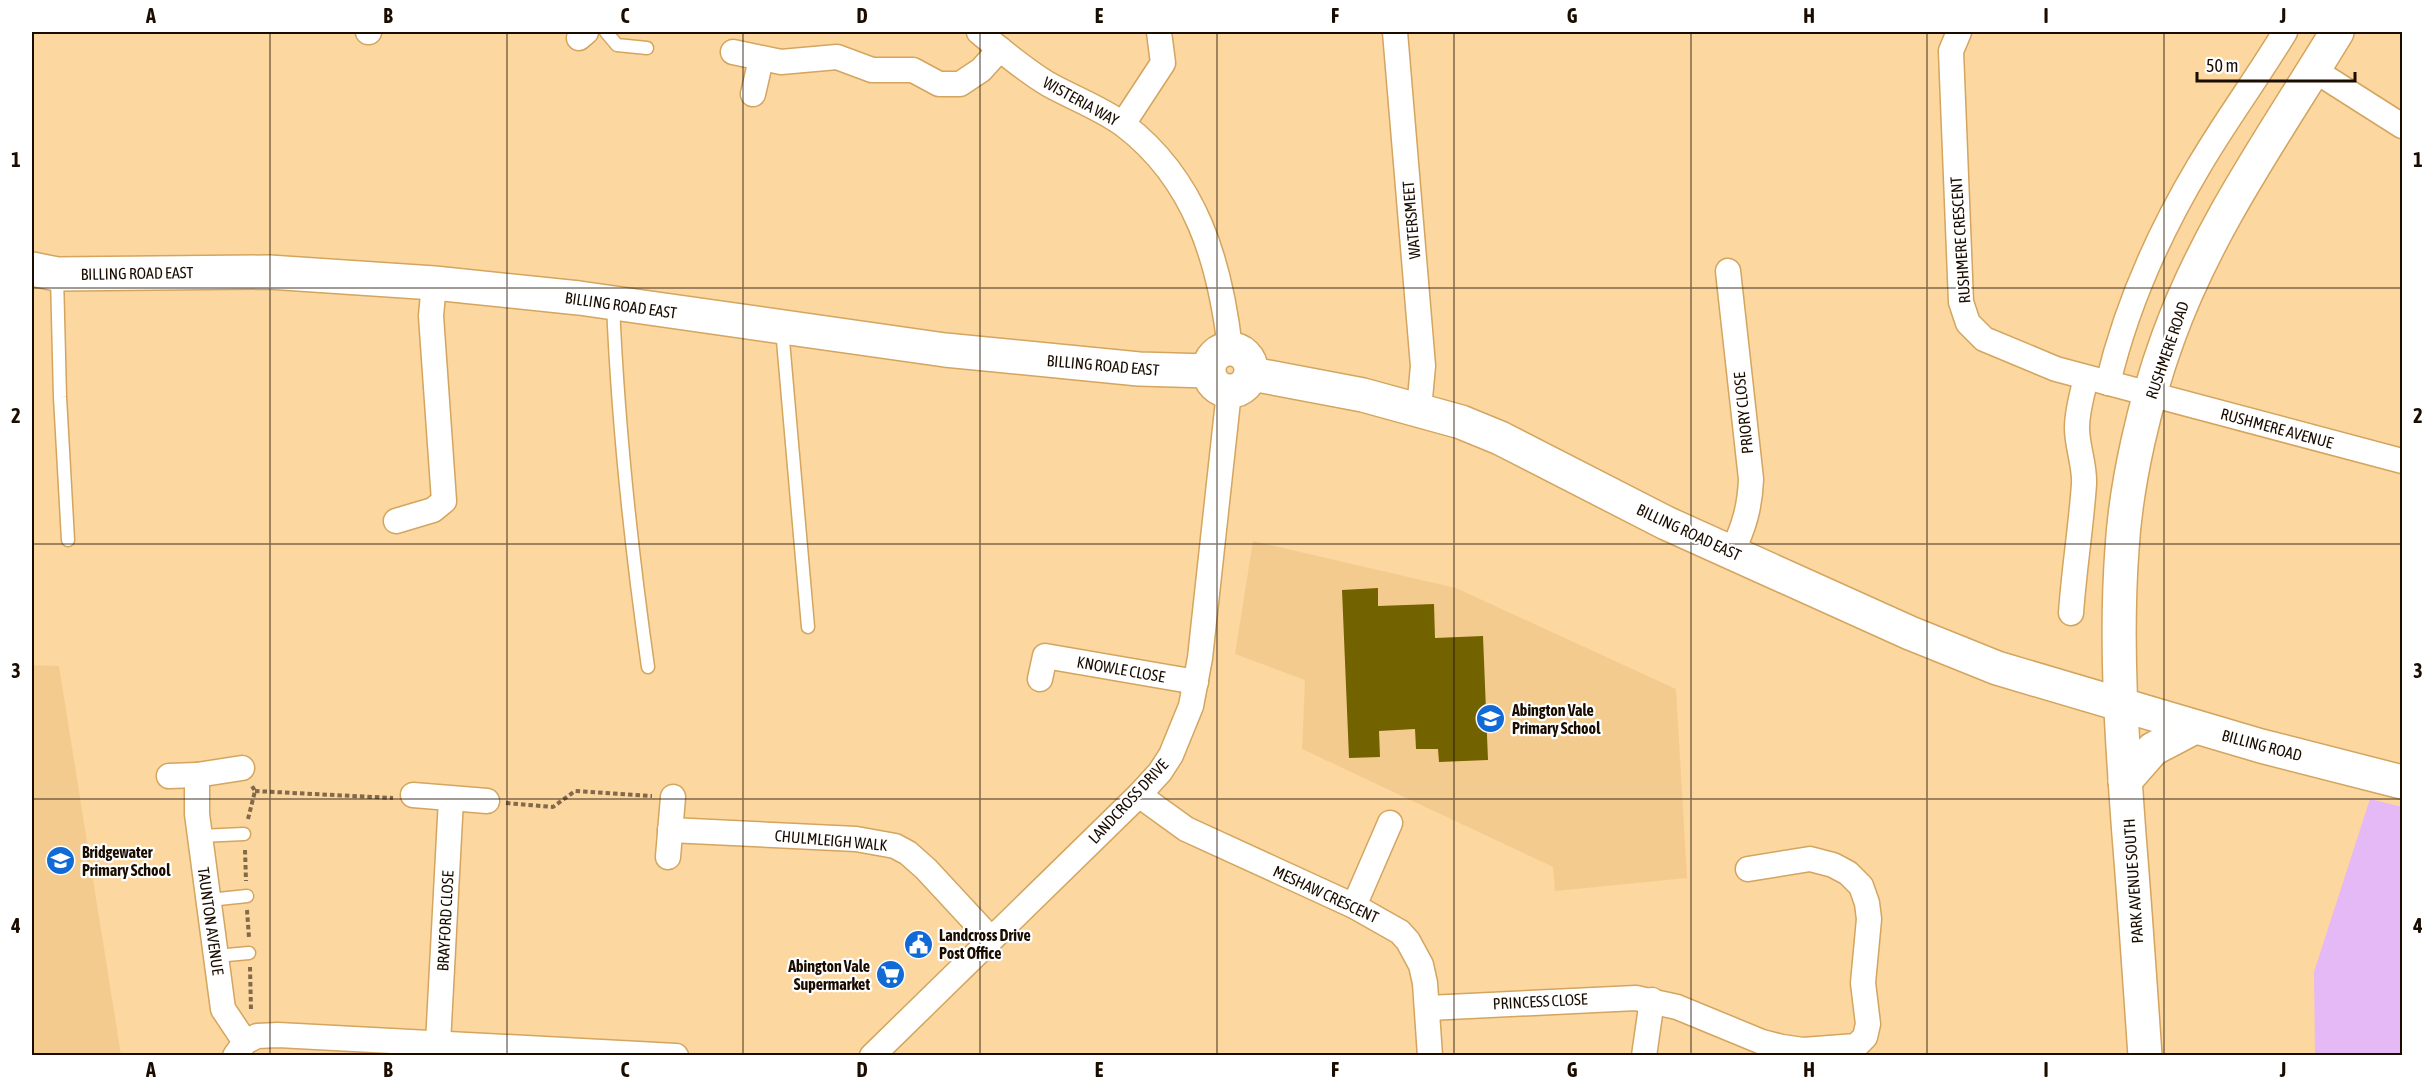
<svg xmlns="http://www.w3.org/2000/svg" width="2434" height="1087" font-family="'Asap Condensed',sans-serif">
<rect width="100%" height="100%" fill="#fdd7a0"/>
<g fill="#f4cb8f">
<path d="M1253,541L1456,588L1676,689L1687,878L1555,891L1553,867L1302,749L1305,680L1235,654Z"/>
<path d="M32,665L59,666L121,1055H32Z"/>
</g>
<path fill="#e5b8f6" d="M2370,799L2402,807V1055H2315L2314,972Z"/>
<path fill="#736200" d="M1378,588V606L1434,604L1435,638L1483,636L1488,760L1439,762L1438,749H1416L1415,729L1379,731L1380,757L1349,758L1342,590Z"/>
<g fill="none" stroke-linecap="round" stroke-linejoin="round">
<defs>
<g id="lane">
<path d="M606,32L617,45L647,48"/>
<path d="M57,276L60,397L68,540"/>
<path d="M613,304C618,425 631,547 648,667"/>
<path d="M782,329L808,627"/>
<path d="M200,836L244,834"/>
<path d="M209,900L247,896"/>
<path d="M216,956L249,953"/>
</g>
<g id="street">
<path d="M368,32H369"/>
<path d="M979,32C1001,50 1023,69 1048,84C1073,98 1101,108 1124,125C1196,180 1220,262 1230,348"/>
<path d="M1395,32L1423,366L1419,409"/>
<path d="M1959,32L1951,51L1961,302L1968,323L1984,339L2056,369L2402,461"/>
<path d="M579,38L586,32"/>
<path d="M733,52L781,62L837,57L872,70H913L939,84H960L981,70L1000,49"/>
<path d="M2314,70L2402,126"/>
<path d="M753,94L761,59"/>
<path d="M1123,124L1163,63L1159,32"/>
<path d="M1728,271L1751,479C1750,507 1744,527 1732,552"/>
<path d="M2108,383C2126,307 2159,233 2199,166C2226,120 2258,77 2285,32"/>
<path d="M396,521L433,510L444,501L431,316L434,283"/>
<path d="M2071,613C2074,570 2081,527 2084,484C2085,465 2077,447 2077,428C2077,411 2082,395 2086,378"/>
<path d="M1040,679L1045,656L1196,682"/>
<path d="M197,775V814L223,1009L245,1042L235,1056"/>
<path d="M169,776L197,775L242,768"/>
<path d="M413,795L487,801"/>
<path d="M1139,795L1186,829L1354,906L1400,932L1408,941L1421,965L1425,983L1430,1056"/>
<path d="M670,830L856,839L895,846L908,853L926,869L990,938"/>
<path d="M668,857L673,797"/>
<path d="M1354,906L1390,823"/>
<path d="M1428,1008L1636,998L1677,1007L1762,1042L1782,1047L1803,1050L1856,1046L1865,1037L1868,1024L1863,983L1869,919L1867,903L1861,886L1848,873L1833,865L1810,859L1748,869"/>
<path d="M245,1042L257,1036L278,1035L676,1056"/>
<path d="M438,1043L451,799"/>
<path d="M872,1056L1139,795L1160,772L1171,755L1191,706L1200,658L1229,392"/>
<path d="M1644,1056L1652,1000"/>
</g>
<g id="secondary">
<path d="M32,269L57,274L269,272L434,283L579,298L945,350L1139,369L1208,371"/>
<circle cx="1230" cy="370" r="21"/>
<path d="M1252,374L1363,395L1461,422L1500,438L1666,523L1910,633L1997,668L2261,746L2402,782"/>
</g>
<g id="primary">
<path d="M2125,781L2153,749L2195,727"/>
<path d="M2145,1056C2140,982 2135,908 2129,835C2122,740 2115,644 2122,549C2126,482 2145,401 2168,338C2208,227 2277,131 2337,32"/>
</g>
</defs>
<use href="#lane" stroke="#d3a55f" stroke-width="15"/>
<use href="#street" stroke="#d3a55f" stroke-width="27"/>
<use href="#secondary" stroke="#d3a55f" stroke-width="36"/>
<use href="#primary" stroke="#d3a55f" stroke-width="36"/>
<g stroke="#826949" stroke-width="4" stroke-dasharray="4.5 3" stroke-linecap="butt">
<path d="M255,791L393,798"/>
<path d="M506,803L553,807L575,791L652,796"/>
<path d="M248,819L255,791L252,786"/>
<path d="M245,850L246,881"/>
<path d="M247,910L249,938"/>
<path d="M250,967L251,1010"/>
</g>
<use href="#lane" stroke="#fff" stroke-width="12"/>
<use href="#street" stroke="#fff" stroke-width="24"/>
<use href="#secondary" stroke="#fff" stroke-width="33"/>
<use href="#primary" stroke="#fff" stroke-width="33"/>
</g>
<path fill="none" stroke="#1a0d00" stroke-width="1.5" stroke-opacity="0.55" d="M270,32V1056M507,32V1056M743,32V1056M980,32V1056M1217,32V1056M1454,32V1056M1691,32V1056M1927,32V1056M2164,32V1056M32,288H2402M32,544H2402M32,799H2402"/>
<defs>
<symbol id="school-disc" viewBox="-11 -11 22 22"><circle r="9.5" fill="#126bd5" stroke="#fff"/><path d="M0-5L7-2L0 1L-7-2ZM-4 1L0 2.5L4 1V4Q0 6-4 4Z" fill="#fff"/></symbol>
<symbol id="civic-disc" viewBox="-11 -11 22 22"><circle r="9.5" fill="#126bd5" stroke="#fff"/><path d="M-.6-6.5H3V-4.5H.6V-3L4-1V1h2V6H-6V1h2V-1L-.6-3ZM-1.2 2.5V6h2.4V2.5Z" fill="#fff"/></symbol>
<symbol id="supermarket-disc" viewBox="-11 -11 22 22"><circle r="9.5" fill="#126bd5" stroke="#fff"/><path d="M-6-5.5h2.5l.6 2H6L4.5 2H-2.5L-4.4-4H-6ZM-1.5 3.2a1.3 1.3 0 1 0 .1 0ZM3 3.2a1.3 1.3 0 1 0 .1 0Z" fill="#fff"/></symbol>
</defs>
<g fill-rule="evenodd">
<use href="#school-disc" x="1474" y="702" width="33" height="33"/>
<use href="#school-disc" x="44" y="844" width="33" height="33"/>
<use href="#civic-disc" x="902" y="928" width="33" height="33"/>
<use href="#supermarket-disc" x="874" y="958" width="33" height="33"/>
</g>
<g text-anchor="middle" stroke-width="4.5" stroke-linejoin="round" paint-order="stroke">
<g font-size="16" fill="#1a0d00" stroke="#fff">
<text transform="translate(1081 101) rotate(29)" y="6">WISTERIA WAY</text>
<text transform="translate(1411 220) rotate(-95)" y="6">WATERSMEET</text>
<text transform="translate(1960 240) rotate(-94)" y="6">RUSHMERE CRESCENT</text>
<text transform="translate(137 273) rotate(-1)" y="6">BILLING ROAD EAST</text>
<text transform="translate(621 305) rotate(8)" y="6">BILLING ROAD EAST</text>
<text transform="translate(2167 350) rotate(-71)" y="6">RUSHMERE ROAD</text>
<text transform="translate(1103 365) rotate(5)" y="6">BILLING ROAD EAST</text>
<text transform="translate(1743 413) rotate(-96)" y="6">PRIORY CLOSE</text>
<text transform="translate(2277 428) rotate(15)" y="6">RUSHMERE AVENUE</text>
<text transform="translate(1689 532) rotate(25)" y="6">BILLING ROAD EAST</text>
<text transform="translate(1121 669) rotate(10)" y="6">KNOWLE CLOSE</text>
<text transform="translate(2262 745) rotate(15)" y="6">BILLING ROAD</text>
<text transform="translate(1128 801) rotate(-47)" y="6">LANDCROSS DRIVE</text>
<text transform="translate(831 840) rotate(5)" y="6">CHULMLEIGH WALK</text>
<text transform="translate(2133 881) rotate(-94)" y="6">PARK AVENUE SOUTH</text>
<text transform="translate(1326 894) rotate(25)" y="6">MESHAW CRESCENT</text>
<text transform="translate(211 921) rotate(82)" y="6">TAUNTON AVENUE</text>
<text transform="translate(445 921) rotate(-87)" y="6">BRAYFORD CLOSE</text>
<text transform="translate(1540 1001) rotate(-3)" y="6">PRINCESS CLOSE</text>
</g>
<g font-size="16" font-weight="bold" fill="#1a0d00" stroke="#fff" text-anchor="start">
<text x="1512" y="716">Abington Vale<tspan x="1512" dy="18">Primary School</tspan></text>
<text x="82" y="858">Bridgewater<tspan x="82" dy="18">Primary School</tspan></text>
<text x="939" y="941">Landcross Drive<tspan x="939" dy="18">Post Office</tspan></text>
<text x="870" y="972" text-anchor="end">Abington Vale<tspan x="870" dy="18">Supermarket</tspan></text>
</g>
</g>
<rect width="2434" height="1087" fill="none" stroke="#ffffff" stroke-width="66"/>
<path d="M2197 72v9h158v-9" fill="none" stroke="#1a0d00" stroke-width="3"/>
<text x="2206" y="72" font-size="18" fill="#1a0d00" stroke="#ffffff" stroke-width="4.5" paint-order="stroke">50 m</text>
<rect x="33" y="33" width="2368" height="1021" fill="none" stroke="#1a0d00" stroke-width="2"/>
<g font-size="20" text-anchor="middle" font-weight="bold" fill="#1a0d00">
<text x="151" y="23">A</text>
<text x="388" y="23">B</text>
<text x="625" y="23">C</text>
<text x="862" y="23">D</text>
<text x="1099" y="23">E</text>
<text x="1335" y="23">F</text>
<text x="1572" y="23">G</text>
<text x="1809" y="23">H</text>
<text x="2046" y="23">I</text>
<text x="2283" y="23">J</text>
<text x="16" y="167">1</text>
<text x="2418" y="167">1</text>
<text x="16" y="423">2</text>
<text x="2418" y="423">2</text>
<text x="16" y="678">3</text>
<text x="2418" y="678">3</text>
<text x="16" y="933">4</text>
<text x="2418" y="933">4</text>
<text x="151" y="1077">A</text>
<text x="388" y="1077">B</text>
<text x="625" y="1077">C</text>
<text x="862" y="1077">D</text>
<text x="1099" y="1077">E</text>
<text x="1335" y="1077">F</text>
<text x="1572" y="1077">G</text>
<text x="1809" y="1077">H</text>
<text x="2046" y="1077">I</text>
<text x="2283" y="1077">J</text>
</g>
</svg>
